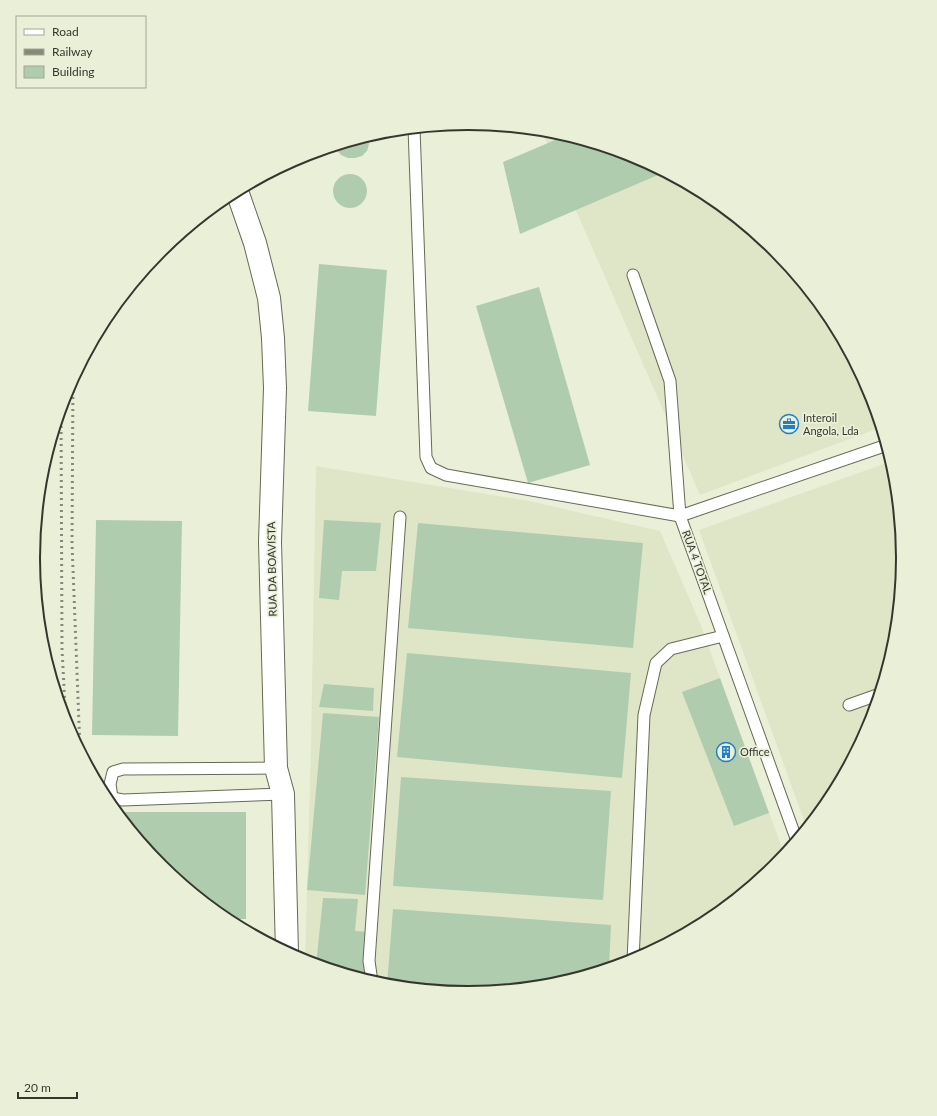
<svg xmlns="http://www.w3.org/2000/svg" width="937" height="1116" font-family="Lato,sans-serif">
<rect width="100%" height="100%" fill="#eaf0d8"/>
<g fill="#dee6c7">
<path d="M541,130L554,131L635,156L711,196L777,250L831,316L871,392L882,427L700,495Z"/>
<path d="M892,461L896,473L904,558L896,643L871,725L830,800L807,829L699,530Z"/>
<path d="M316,466L529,501L660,531L700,623L785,856L776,866L710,920L635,960L553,985L468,993L383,985L305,961L311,744Z"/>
</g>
<g fill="#b0ccaf">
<path d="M567,135L635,156L665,172L520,234L503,162Z"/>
<path d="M368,136L369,144L367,151L362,156L355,158H348L341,155L337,150L336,145Z"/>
<circle cx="350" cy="191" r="17"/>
<path d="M319,264L387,270L376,416L308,411Z"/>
<path d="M539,287L590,465L528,483L476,306Z"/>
<path d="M96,520L182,521L178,736L92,735Z"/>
<path d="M324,520L381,523L376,571H342L339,600L319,598Z"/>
<path d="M418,523L643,543L633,648L408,628Z"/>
<path d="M407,653L631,673L622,778L397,757Z"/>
<path d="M720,678L769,813L734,826L682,692Z"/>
<path d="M324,684L374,688L373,711L319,707Z"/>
<path d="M323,713L379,717L365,895L307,890Z"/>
<path d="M401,777L611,791L603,900L393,886Z"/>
<path d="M125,812H246V919H225L160,866L125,822Z"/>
<path d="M323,898L358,899L355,931L371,932L365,979L316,965Z"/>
<path d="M393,909L611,925L609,968L553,985L468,993L387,985Z"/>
</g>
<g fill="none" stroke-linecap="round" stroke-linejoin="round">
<defs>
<g id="service">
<path d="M414,128L426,457L431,468L446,475L680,516L887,445"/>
<path d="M633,275L670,381L680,516L797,841"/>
<path d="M849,705L880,694"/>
<path d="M276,768L123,769L113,772L110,784L112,798L123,800L283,794"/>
<path d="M633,958L648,953"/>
<path d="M633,961L644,715L656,663L671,649L723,636"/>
<path d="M372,982L369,961L400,517"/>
</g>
<path id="primary" d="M237,191L255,243L269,298L273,338L275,388L270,542L276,768L283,794L287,953"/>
</defs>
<use href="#service" stroke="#666a56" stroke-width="13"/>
<use href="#primary" stroke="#666a56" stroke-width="24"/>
<use href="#service" stroke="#fff" stroke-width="11"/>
<use href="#primary" stroke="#fff" stroke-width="22"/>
<g stroke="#86897a" stroke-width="3" stroke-dasharray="2 4" stroke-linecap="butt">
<path d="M73,379L72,543L80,750"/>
<path d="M61,408L62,649L66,725"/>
</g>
</g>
<defs>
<symbol id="office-ring" viewBox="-11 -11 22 22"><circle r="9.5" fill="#eaf0d8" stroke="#227dca" stroke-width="1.5"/><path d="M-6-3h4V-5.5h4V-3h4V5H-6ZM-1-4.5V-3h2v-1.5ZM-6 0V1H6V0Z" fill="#227dca"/></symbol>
<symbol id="building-ring" viewBox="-11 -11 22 22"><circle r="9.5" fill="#eaf0d8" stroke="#227dca" stroke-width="1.5"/><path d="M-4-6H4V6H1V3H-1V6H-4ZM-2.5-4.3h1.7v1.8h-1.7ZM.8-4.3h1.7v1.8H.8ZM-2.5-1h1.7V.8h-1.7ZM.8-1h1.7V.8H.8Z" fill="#227dca"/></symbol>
</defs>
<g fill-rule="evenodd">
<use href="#office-ring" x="778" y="413" width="22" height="22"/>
<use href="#building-ring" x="715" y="741" width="22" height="22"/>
</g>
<g text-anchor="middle" stroke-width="3.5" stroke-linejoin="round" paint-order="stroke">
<g font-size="11" fill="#35372e" stroke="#eaf0d8" text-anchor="start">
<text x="803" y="422">Interoil<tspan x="803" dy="13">Angola, Lda</tspan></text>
<text x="740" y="756">Office</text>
</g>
<g font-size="11" fill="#35372e" stroke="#eaf0d8">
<text transform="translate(697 562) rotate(70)" y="4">RUA 4 TOTAL</text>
<text transform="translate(272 569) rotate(-91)" y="4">RUA DA BOAVISTA</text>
</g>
</g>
<path d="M0 0H937V1116H0ZM40 558a428 428 0 1 1 856 0a428 428 0 1 1-856 0Z" fill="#eaf0d8" fill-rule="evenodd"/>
<path fill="none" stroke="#35372e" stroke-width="2" d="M40 558a428 428 0 1 1 856 0a428 428 0 1 1-856 0Z"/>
<rect x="16" y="16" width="130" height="72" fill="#eaf0d8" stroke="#a2a694"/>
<rect x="24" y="29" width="20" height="6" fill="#ffffff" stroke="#a2a694"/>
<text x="52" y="36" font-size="12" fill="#35372e">Road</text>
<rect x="24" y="49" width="20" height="6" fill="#86897a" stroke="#a2a694"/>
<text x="52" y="56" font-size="12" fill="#35372e">Railway</text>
<rect x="24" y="66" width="20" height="12" fill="#b0ccaf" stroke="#a2a694"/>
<text x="52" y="76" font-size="12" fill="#35372e">Building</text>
<path d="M18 1092v6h59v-6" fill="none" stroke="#35372e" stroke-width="2"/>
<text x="24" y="1092" font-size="12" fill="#35372e" stroke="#eaf0d8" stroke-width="3" paint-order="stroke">20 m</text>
</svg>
